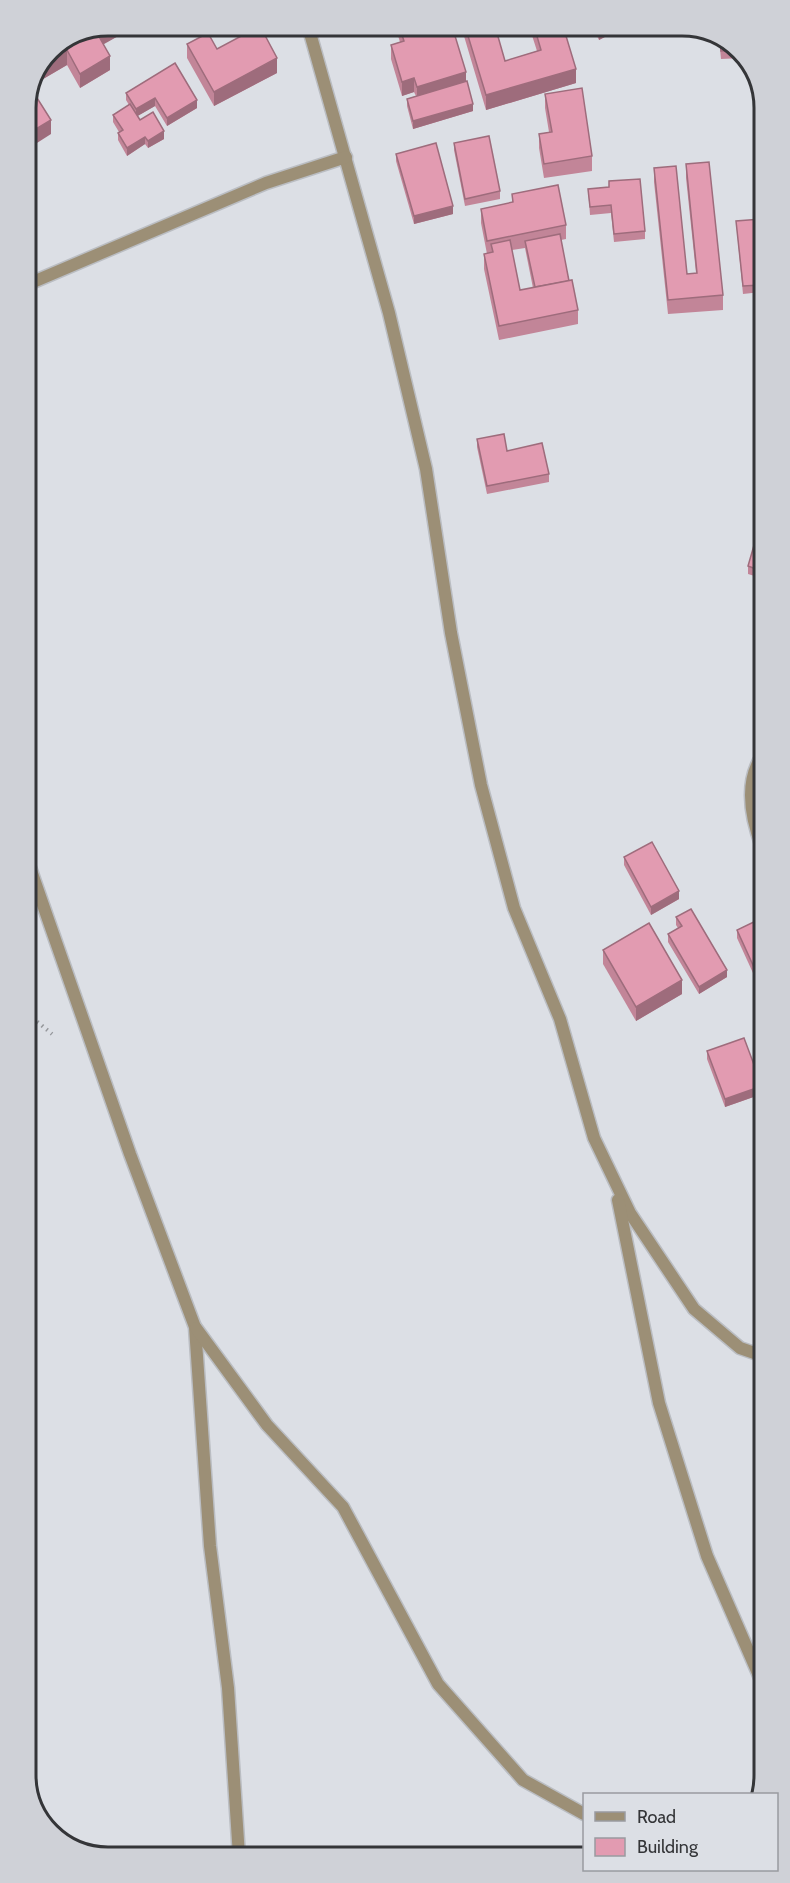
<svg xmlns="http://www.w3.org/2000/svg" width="790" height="1883" font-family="Cabin,sans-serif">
<rect width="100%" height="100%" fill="#dcdfe5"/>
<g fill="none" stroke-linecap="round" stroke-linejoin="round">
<defs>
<g id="minor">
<path d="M308,26L389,313L426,469L451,633L481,785L514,908L560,1019L594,1138L630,1213L694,1309L740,1348L763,1356"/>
<path d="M26,285L266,183L346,157"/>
<path d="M762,756C744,783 751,818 762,847"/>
<path d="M27,859L130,1154L195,1327L210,1546L228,1688L239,1856"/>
<path d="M618,1200L659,1403L707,1556L764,1687"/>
<path d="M196,1328L267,1425L343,1507L438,1684L523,1780L584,1814"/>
</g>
</defs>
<use href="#minor" stroke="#babdc2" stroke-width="15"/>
<path stroke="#95979b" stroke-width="4" stroke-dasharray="1.5 4.5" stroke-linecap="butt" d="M28,1014L52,1034"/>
<use href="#minor" stroke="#9c8f76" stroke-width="12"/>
</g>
<g fill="#c28598" fill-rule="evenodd">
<path d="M129,26V30L103,44L110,70L80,88L67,65L38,82L36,80L50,49Z"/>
<path d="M395,26H452L473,111L413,129L407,106V99L416,96L414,92L402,96L391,59V45L400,42Z"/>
<path d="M461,26H495L505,61L537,51L529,26H563L576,83L486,110Z"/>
<path d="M580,26H626L599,40L592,26L583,31Z"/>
<path d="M719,38L733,43L743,58L721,59Z"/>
<path d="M187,44L217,49L277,73L214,106L187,58Z"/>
<path d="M126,93L197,108L167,126L155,106L137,116L140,120L164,139L148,148L145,144L127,156L118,140V133L119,132L113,122V115L129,105L126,100Z"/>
<path d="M545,94L592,156V171L544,178L539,148V134L549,132L545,108Z"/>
<path d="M454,143L500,191V199L465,206L454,150Z"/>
<path d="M396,154L453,214L414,224L396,161Z"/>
<path d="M686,164L723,295V310L668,314L654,182V168L687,274L696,273L686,178Z"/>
<path d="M609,187L645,231V239L614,242L611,213L590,215L588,189Z"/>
<path d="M512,194L566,225V239L561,240L569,281L578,310V324L499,340L484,269V254H487L481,223V209L512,203ZM525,248L533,288L520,290L512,250Z"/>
<path d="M761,219V292L743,294L736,221Z"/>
<path d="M477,439L549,474V482L487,494L477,447Z"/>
<path d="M761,521V578L748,574V566Z"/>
<path d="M624,857L679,899L651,915L624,865Z"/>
<path d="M676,917L727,977L699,994L668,942V934L678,928L676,925Z"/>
<path d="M762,918L758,984L737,938V930Z"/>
<path d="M603,950L682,994L636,1021L603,964Z"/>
<path d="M707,1051L762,1094L725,1107L707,1059Z"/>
<path d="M764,1468V1480L762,1477V1469Z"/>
</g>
<g fill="#9e6c7c">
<path d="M111,26H129V30L97,48V33Z"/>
<path d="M583,26H592L583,31Z"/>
<path d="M599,26H626L599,40Z"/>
<path d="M67,50V65L38,82V76L43,65Z"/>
<path d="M110,56V70L80,88V74Z"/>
<path d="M277,58V73L214,106V92Z"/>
<path d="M576,69V83L486,110V95Z"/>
<path d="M466,72V86L417,101V87Z"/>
<path d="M414,78V92L402,96V82Z"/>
<path d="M155,98V106L136,117V109Z"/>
<path d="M197,100V108L167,126V118Z"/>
<path d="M473,104V111L413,129V121Z"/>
<path d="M51,120V134L26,150V135Z"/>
<path d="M164,131V139L148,148V141Z"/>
<path d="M145,137V144L127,156V148Z"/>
<path d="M453,206V214L414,224V216Z"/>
<path d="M679,891V899L651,915V907Z"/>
<path d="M727,970V977L699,994V987Z"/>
<path d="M762,974V982L758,984V976Z"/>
<path d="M682,980V994L636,1021V1007Z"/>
<path d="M762,1086V1094L725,1107V1099Z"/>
</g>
<g fill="#e29bb1" stroke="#9e6c7c" stroke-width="1.5">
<path d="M108,26H111L97,33L110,56L80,74L67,50L43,65L50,49Z"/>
<path d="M260,26L277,58L214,92L187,44L208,33L217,49Z"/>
<path d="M399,26H452L466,72L417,87L414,78L402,82L391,45L404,41Z"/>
<path d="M465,26H495L505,61L541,50L534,26H563L576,69L486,95Z"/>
<path d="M720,38L733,43L738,50L721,51Z"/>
<path d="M175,63L197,100L167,118L155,98L136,109L126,93Z"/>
<path d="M467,81L473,104L413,121L407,99Z"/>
<path d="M582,88L592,156L544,164L539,134L552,132L545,94Z"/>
<path d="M32,90L51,120L26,135V103Z"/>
<path d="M130,104L140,120L153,112L164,131L148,141L145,137L127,148L118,133L123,130L113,115Z"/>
<path d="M489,136L500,191L465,199L454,143Z"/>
<path d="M436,143L453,206L414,216L396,154Z"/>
<path d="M709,162L723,295L668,300L654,168L676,166L687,274L697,273L686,164Z"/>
<path d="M640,179L645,231L614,234L611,205L590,207L588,189L609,187V181Z"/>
<path d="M558,185L566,225L487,241L481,209L513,202L512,194Z"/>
<path d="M761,219V285L743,286L736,221Z"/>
<path d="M560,234L569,281L535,287L525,241Z"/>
<path d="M510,240L520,290L572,280L578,310L499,326L484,254L493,252L491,244Z"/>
<path d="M504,434L507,451L542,443L549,474L487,486L477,439Z"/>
<path d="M761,521V571L748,566Z"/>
<path d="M652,842L679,891L651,907L624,857Z"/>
<path d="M691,909L727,970L699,987L668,934L682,926L676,917Z"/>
<path d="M762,918V974L758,976L737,930Z"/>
<path d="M649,923L682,980L636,1007L603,950Z"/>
<path d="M744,1038L762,1086L725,1099L707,1051Z"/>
</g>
<path d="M0 0H790V1883H0ZM108 36H682A72 72 0 0 1 754 108V1775A72 72 0 0 1 682 1847H108A72 72 0 0 1 36 1775V108A72 72 0 0 1 108 36Z" fill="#cfd1d7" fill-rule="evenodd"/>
<path fill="none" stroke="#343538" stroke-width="3" d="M108 36H682A72 72 0 0 1 754 108V1775A72 72 0 0 1 682 1847H108A72 72 0 0 1 36 1775V108A72 72 0 0 1 108 36Z"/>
<rect x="583" y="1793" width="195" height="78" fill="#dcdfe5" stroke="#999ba0" stroke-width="1.5"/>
<rect x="595" y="1812" width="30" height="9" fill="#9c8f76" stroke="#999ba0" stroke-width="1.5"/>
<text x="637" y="1823" font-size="18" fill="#343538">Road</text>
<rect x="595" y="1838" width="30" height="18" fill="#e29bb1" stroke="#999ba0" stroke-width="1.5"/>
<text x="637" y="1853" font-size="18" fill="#343538">Building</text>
</svg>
